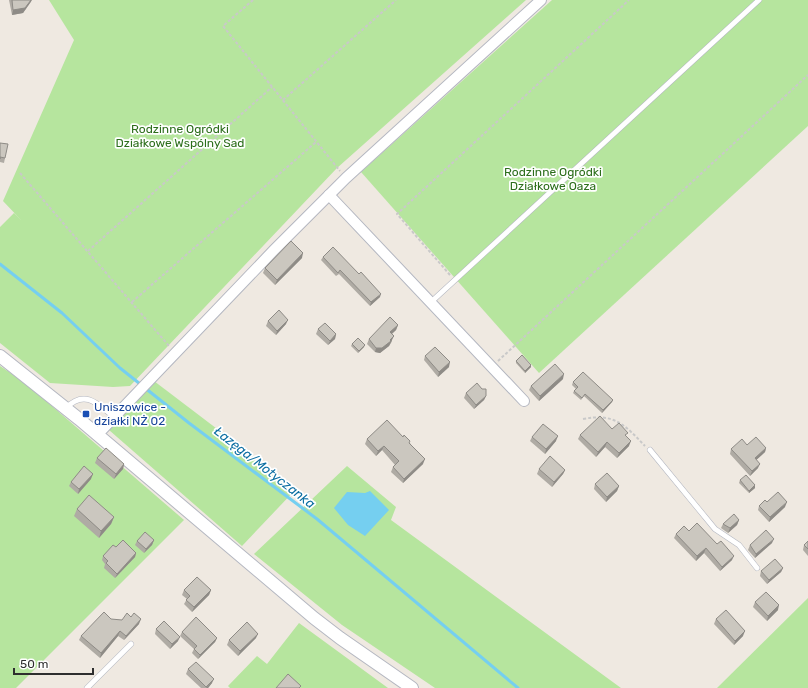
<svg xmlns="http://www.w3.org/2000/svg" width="808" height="688" font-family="Rubik,sans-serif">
<rect width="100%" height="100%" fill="#efe9e1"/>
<g fill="#b6e59e">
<path d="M49,0H526L337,168L130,386L113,387L50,383L0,343V227L14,213L22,221L3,201L74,40Z"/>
<path d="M552,0H808V126L539,373L361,172Z"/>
<path d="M0,366L24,382L184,520L16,688H0Z"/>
<path d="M154,381L296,489L242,546L109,430Z"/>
<path d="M347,466L396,507L391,520L621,688H435L342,625L254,554Z"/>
<path d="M808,598V688H717Z"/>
<path d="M299,623L388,688H230L228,686L257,656L267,664Z"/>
</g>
<path fill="#75cff0" d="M370,491L389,510L365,536L348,525L334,508L347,492L365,493Z"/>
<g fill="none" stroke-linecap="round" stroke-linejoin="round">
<path stroke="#75cff0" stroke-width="3" d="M0,264L62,313L120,368L189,423L317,519L518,688"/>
<defs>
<g id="service">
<path d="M430,303L759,0"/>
<path d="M66,408C85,389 98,404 114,417"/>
<path d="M650,450L715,529L739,545L757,568"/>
<path d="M87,688L131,644"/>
</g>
<g id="minor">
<path d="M329,195L524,401"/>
<path d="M97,435L274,250L346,178L541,0"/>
</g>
<path id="tertiary" d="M0,356L79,419L314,618L340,638L412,688"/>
</defs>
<use href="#service" stroke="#b4b7c1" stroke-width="6"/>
<use href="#minor" stroke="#b4b7c1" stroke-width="12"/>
<use href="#tertiary" stroke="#b4b7c1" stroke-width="14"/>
<g stroke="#c9c9c9" stroke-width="2" stroke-dasharray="3 2" stroke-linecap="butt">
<path d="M253,0L223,26L340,171"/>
<path d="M283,100L396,0"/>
<path d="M20,173L169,346"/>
<path d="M88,251L272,87"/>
<path d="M450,275L397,214L629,0"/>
<path d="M132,302L316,142"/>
<path d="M498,361L808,75"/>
<path d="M583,419C614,413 624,424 645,446"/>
</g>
<use href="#service" stroke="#fff" stroke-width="5"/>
<use href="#minor" stroke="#fff" stroke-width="10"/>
<use href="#tertiary" stroke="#fff" stroke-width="12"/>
</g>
<g fill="#afaba4">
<path d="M9,0H32L30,3L23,13L12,15Z"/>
<path d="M0,143L5,158L4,163L0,162Z"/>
<path d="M323,257L380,297L370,306L339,274L336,276L321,260Z"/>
<path d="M302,258L275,285L263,273L265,268Z"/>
<path d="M268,321L286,324L276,335L266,326Z"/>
<path d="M398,325L396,330L392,334V341L391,343L389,346L380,353L375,352L367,344L369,339Z"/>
<path d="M318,329L336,334L335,339L328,345L316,334Z"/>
<path d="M352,344L364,347L358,353L351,346Z"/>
<path d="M425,356L449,367L438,377L424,360Z"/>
<path d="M516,361L531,367L525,373L516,363Z"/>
<path d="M563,379L539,401L529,390L531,386Z"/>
<path d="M573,382L613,400L612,402L602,413L584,396L581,400L573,393L574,391L576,389L572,385Z"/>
<path d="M466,393L486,396L484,400L474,409L464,398Z"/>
<path d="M612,429L627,437L629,446L617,458L605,447L596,457L578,439L580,435Z"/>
<path d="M532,437L556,441L545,454L530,441Z"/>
<path d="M367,439L410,443L423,464L403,483L391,472L393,467L395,465L382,450L376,456L365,444Z"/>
<path d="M747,445L766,448L765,452L756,460L758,468L750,476L730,454L731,449Z"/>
<path d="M97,458L124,464L123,469L114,479L95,463Z"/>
<path d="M539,469L565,470L563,474L552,487L537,474Z"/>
<path d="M91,479L78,494L69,486L71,482Z"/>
<path d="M740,480L755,488L749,493L739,483Z"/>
<path d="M595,484L619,486L617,491L606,502L594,489Z"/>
<path d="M767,502L785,507L769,522L758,510L759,506Z"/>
<path d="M77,509L114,517L111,524L99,538L74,516Z"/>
<path d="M739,520L737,525L728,533L721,528L723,524Z"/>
<path d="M689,531L732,560L720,571L704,553L696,561L674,538L676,534Z"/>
<path d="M154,540L152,545L144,553L135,545L137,541Z"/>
<path d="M808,541V556L803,550L804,545Z"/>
<path d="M772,543L755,558L748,550L750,545Z"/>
<path d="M116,547L136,553L135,557L115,578L104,568L105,564L102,560L103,556Z"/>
<path d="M783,568L781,572L767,584L760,576L761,571Z"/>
<path d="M184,590H211L209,595L192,612L184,604L187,599L182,595Z"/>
<path d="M755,602L778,610L767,621L753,607Z"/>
<path d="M716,619L743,636L734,645L714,624Z"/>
<path d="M139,624L124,640L118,636L100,658L79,640L81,636Z"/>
<path d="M156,629L178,641L170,649L155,634Z"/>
<path d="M182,632L217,638L215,642L198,659L192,653L194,649L180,636Z"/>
<path d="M256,638L238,656L227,645L229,640Z"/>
<path d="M188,669L212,683L208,688H201L186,674Z"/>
</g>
<g fill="#8e8b86">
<path d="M32,0L30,3L23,13L12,15L13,10Z"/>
<path d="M303,253L302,258L275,285L277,280Z"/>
<path d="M381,294L380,297L370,306L371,302Z"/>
<path d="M288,320L286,324L276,335L277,331Z"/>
<path d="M398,325L396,330L388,337L390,332Z"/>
<path d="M336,334L335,339L328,345L330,341Z"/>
<path d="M394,336L389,346L380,353L375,352L376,348L390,340Z"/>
<path d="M365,345L364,347L358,353L359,351Z"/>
<path d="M450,362L449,367L438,377L439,372Z"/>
<path d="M531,365V367L525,373V371Z"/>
<path d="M564,374L563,379L539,401L540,396Z"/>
<path d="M486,396L484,400L474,409L476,405Z"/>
<path d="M613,400L612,402L602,413L603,410Z"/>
<path d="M558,436L556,441L545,454L546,449Z"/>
<path d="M631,441L629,446L617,458L619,453Z"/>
<path d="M607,442L605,447L596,457L598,452Z"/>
<path d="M384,446L382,450L376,456L378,451Z"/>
<path d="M766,448L765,452L753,463L755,458Z"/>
<path d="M425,459L423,464L403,483L404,479Z"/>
<path d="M124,464L123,469L114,479L116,474Z"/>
<path d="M760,464L758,468L750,476L752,471Z"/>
<path d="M565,470L563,474L552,487L554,482Z"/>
<path d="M93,474L91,479L78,494L79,489Z"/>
<path d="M755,485V488L749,493V491Z"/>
<path d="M619,486L617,491L606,502L607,497Z"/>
<path d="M787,502L785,507L769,522L770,517Z"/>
<path d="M114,517L111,524L99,538L101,531Z"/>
<path d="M739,520L737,525L728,533L730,528Z"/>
<path d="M774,539L772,543L755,558L756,554Z"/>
<path d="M154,540L152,545L144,553L146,549Z"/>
<path d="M706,548L704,553L696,561L697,556Z"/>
<path d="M136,553L135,557L115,578L117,574Z"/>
<path d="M734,556L732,560L720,571L722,567Z"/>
<path d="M783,568L781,572L767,584L769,580Z"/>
<path d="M211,590L209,595L192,612L194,607Z"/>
<path d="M779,605L778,610L767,621L768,616Z"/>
<path d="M141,619L139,624L124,640L126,636Z"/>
<path d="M120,631L118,636L100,658L101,653Z"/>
<path d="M745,631L743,636L734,645L735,641Z"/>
<path d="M258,634L256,638L238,656L240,651Z"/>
<path d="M180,637L178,641L170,649L172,644Z"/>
<path d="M217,638L215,642L198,659L200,655Z"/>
<path d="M214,679L212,683L208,688H206Z"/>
</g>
<g fill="#cbc7bf" stroke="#8e8b86">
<path d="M12,0H31L25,8L13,10Z"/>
<path d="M0,143L8,144L5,158L0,157V159Z"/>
<path d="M291,241L303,253L277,280L265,268Z"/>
<path d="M333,247L359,274L361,272L381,294L371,302L340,270L338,273L323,257Z"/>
<path d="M279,310L288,320L277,331L268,321Z"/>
<path d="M390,317L398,325L390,332L394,336L390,340L391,341L382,348H376L369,339Z"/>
<path d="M325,323L336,334L330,341L318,329Z"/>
<path d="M358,338L365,345L359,351L352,344Z"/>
<path d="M435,347L450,362L439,372L425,356Z"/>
<path d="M522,355L531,365L525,371L516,361Z"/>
<path d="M555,364L564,374L540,396L531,386Z"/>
<path d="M583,372L613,400L603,410L585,394L582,398L574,391L578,387L573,382Z"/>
<path d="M477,383L482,389H486V396L476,405L466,393Z"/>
<path d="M600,416L612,429L619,423L628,433L625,435L631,441L619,453L607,442L598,452L580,435Z"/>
<path d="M387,420L403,437L404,435L410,441L409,443L425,459L404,479L393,467L399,461L384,446L378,451L367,439Z"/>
<path d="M543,424L558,436L546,449L532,437Z"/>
<path d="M756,437L766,448L755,458L760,464L752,471L731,449L742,439L747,445Z"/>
<path d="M106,448L124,464L116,474L97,458Z"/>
<path d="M550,456L565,470L554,482L539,469Z"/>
<path d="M84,466L93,474L79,489L71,482Z"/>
<path d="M607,473L619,486L607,497L595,484Z"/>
<path d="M746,475L755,485L749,491L740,480Z"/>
<path d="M778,492L787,502L770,517L759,506L765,500L767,502Z"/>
<path d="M89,495L114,517L101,531L77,509Z"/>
<path d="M734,514L739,520L730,528L723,524Z"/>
<path d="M697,523L717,544L721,541L734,556L722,567L706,548L697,556L676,534L684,526L689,531Z"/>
<path d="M766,530L774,539L756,554L750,545Z"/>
<path d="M145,532L154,540L146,549L137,541Z"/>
<path d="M123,540L136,553L117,574L106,563L108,561L103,556L113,545L116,547Z"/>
<path d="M808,541V549L804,545Z"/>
<path d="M775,559L783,568L769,580L761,571Z"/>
<path d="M197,577L211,590L194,607L186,600L190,596L184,590Z"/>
<path d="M766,592L779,605L768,616L755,602Z"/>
<path d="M726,610L745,631L735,641L716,619Z"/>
<path d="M104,612L111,619L122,620L127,613L131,617L134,613L141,619L126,636L120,631L101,653L81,636Z"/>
<path d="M196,617L217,638L200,655L194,649L197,646L182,632Z"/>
<path d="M164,621L180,637L172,644L156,629Z"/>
<path d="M247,622L258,634L240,651L229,640Z"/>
<path d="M196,662L214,679L206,687L188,669Z"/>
<path d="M288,674L301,686L299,688H276Z"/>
</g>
<rect fill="#1a4fb4" stroke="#fff" stroke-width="1.5" x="82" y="410" width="8" height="8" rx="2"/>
<g text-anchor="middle" stroke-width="3.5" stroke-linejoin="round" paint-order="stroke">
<g font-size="12" fill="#2c6e1b" stroke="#fff">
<text x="180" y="133">Rodzinne Ogródki<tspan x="180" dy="14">Działkowe Wspólny Sad</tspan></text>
<text x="553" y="176">Rodzinne Ogródki<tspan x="553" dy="14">Działkowe Oaza</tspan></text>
</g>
<g font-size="12" fill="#164399" stroke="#fff" text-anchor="start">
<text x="94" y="411">Uniszowice -<tspan x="94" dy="14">działki NŻ 02</tspan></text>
</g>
<g font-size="13" font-style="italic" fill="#0d6fa3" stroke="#fff">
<text transform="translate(265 467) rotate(38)" y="5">Łazęga/Motyczanka</text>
</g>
</g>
<path d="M14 668v6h79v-6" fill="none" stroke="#2e2e2e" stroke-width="2"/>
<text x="20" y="668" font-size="12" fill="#2e2e2e" stroke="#ffffff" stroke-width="3" paint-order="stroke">50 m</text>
</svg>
